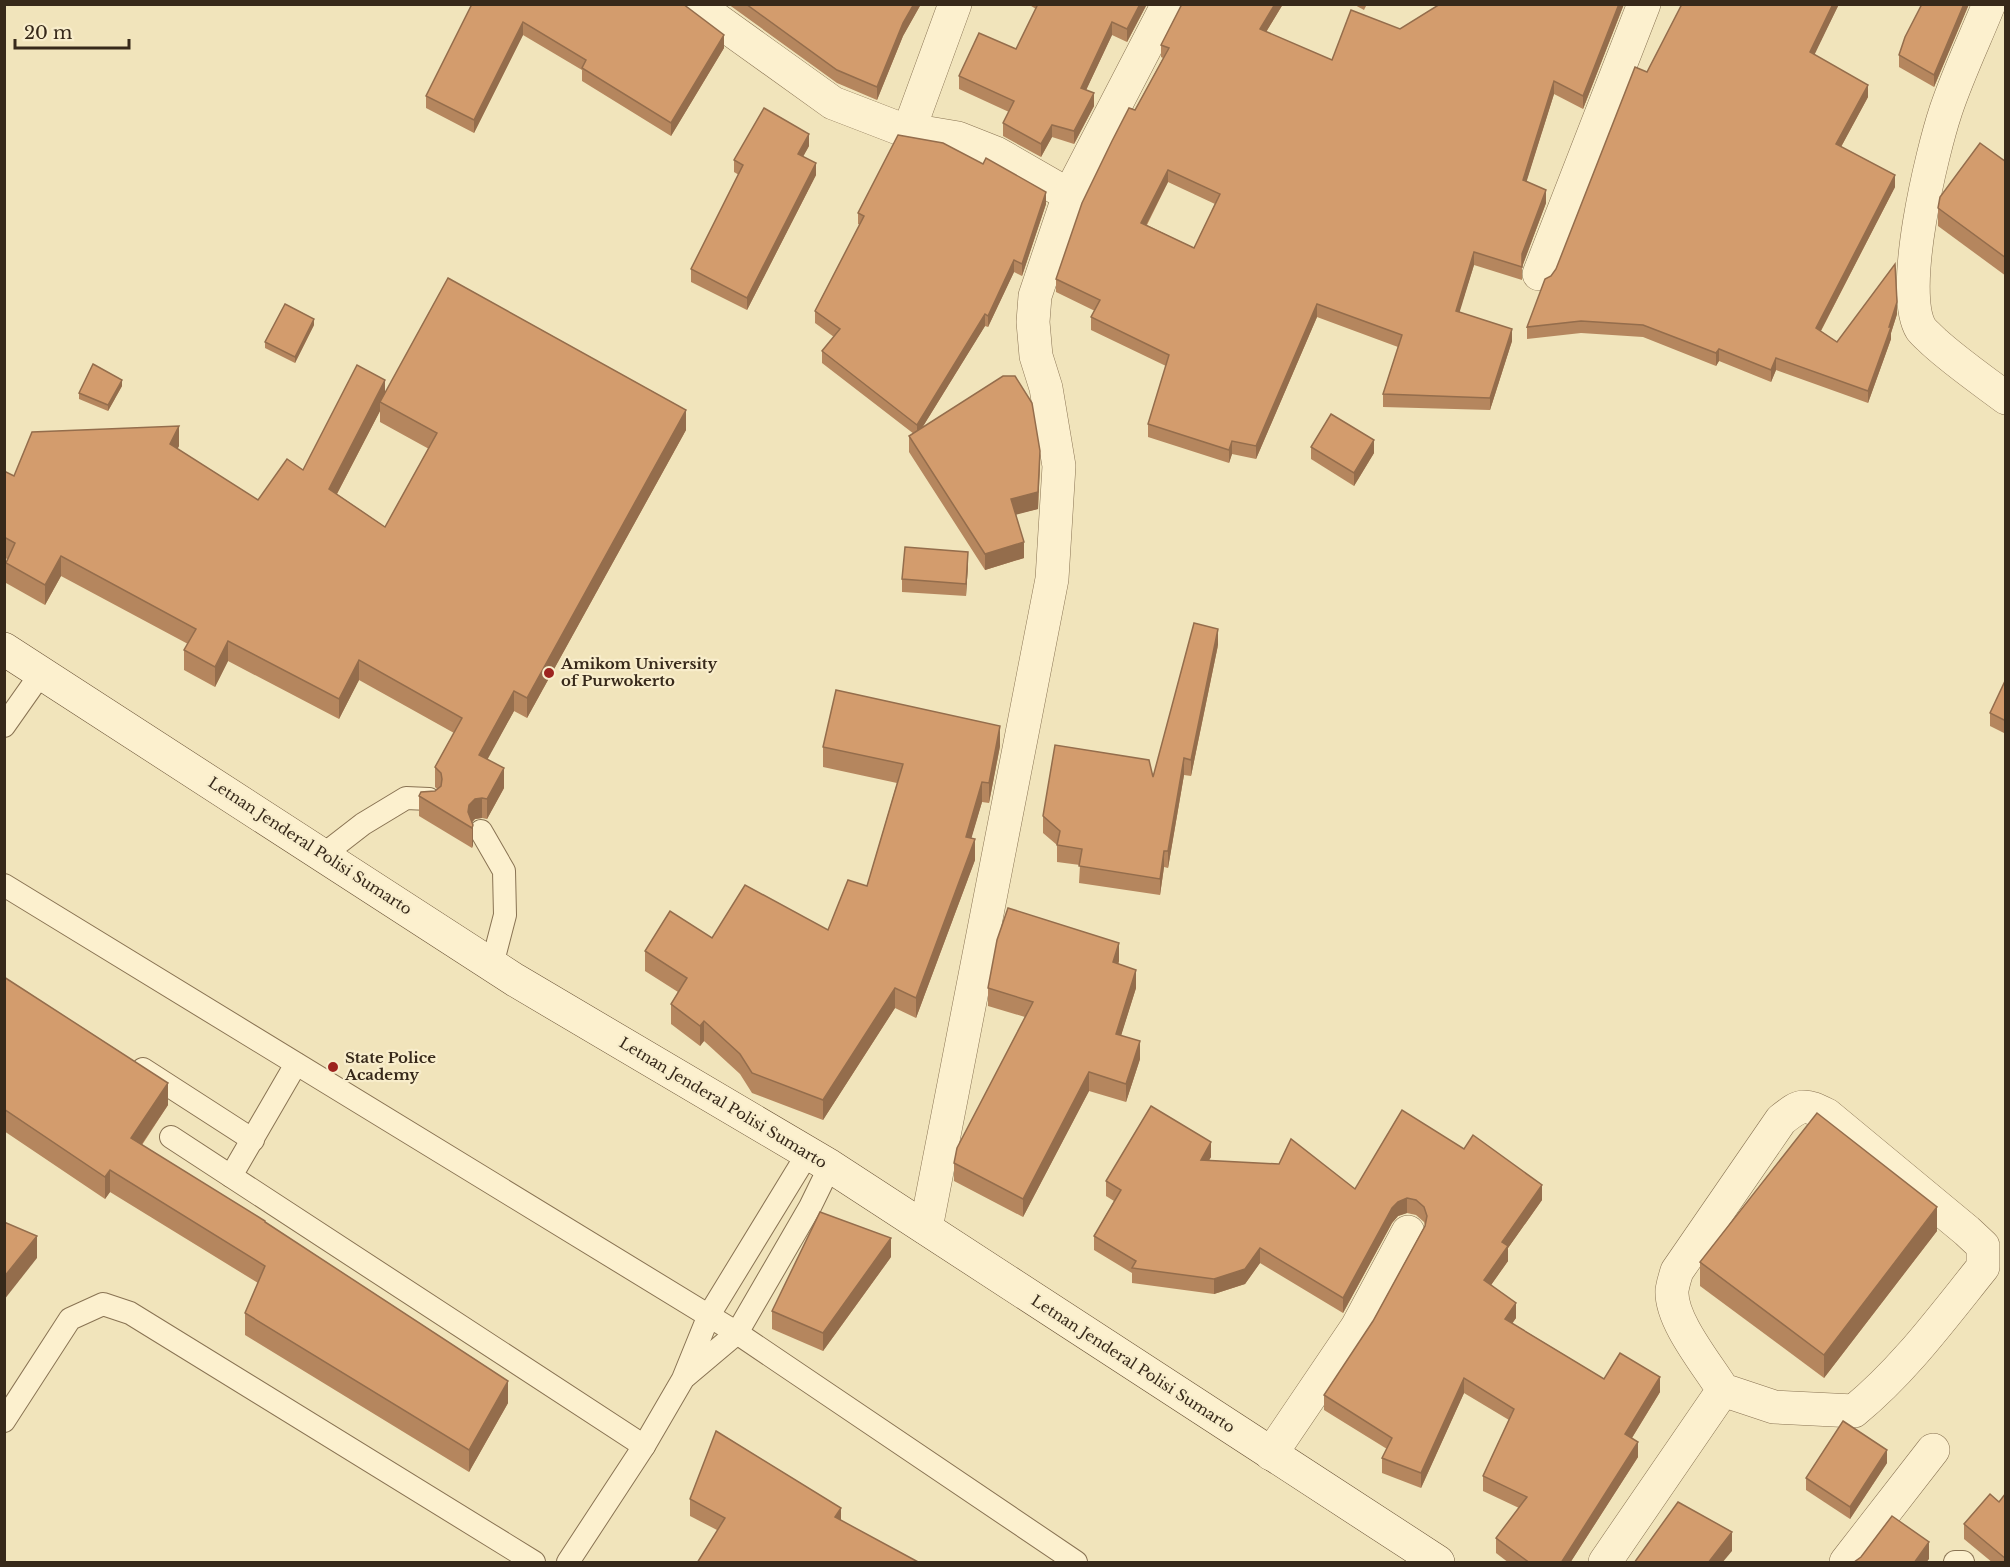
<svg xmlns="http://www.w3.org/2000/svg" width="2010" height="1567" font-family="'Libre Baskerville',serif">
<rect width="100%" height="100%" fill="#f1e4bb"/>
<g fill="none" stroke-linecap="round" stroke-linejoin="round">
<defs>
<g id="lane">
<path d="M4,726L42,672"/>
<path d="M481,831L504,871L505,915L492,965"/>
<path d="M323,855L363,824L406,798L429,799"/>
<path d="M4,885L737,1333L1076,1562"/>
<path d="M143,1069L253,1140"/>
<path d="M171,1137L644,1446"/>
<path d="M231,1176L296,1064"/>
<path d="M686,1376L737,1333L810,1207L830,1166"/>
<path d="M4,1421L70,1319L103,1304L130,1313L534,1562"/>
<path d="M568,1562L644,1446L683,1379L709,1315L808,1153"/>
<path d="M1955,1562H1963"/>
</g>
<g id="street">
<path d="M695,4L833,103L898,128L958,138L996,153L1069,195"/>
<path d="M1989,4C1975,39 1958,74 1946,110C1932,152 1898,292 1921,329C1924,333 1930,338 1934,342C1956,362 1982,380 2006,398"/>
<path d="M909,130L955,4"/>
<path d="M1539,274L1644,4"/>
<path d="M926,1228L1052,579L1059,466L1046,388L1036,356L1033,322L1035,296L1069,195L1168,4"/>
<path d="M1271,1454L1357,1327L1408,1232"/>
<path d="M1605,1562L1723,1390C1707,1364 1670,1320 1672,1290C1673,1284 1675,1277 1677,1271L1781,1120C1801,1104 1804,1103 1827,1115L1967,1231L1983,1246V1267C1942,1318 1904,1370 1854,1411L1774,1407L1723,1390"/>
<path d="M1846,1562L1933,1450"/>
</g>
<path id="secondary" d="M4,649L515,980L830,1166L1438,1562"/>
</defs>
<use href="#lane" stroke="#897353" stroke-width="24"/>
<use href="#street" stroke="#897353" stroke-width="34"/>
<use href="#secondary" stroke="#6b5437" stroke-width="34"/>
<use href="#lane" stroke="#fcf0ce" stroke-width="22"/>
<use href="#street" stroke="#fcf0ce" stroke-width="33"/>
<use href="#secondary" stroke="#fcf0ce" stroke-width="33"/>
</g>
<g fill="#b5865e" fill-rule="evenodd">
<path d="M472,4L724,48L671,136L582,81V70L523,35L474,133L426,108V96Z"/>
<path d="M728,4H921L903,36L877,100L837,83Z"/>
<path d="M1028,4H1147L1127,42L1112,35L1086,90L1094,106L1074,144L1052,137L1041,157L1003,136V123L1009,112L959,89V76L1016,49L1036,9Z"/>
<path d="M1182,4H1283L1266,32L1332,60L1400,29L1624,4L1583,109L1554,94L1526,182L1546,203L1522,267V280L1474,265L1459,312L1512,341L1490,410L1383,407V394L1398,347L1317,317L1256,459L1232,454L1229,463L1148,437V424L1166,366L1091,330V317L1095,311L1056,292V279L1135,110L1163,58L1161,57V45ZM1168,182L1215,204L1194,248L1147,225Z"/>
<path d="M1353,4H1367L1364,10Z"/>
<path d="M1682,4H1839L1814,54L1868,97L1841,147L1895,187L1821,331L1837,342L1897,314L1891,333V339L1868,403L1776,370L1771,382L1719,361L1716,366L1643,337L1581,333L1527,339V327L1551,276L1556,269L1647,72Z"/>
<path d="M1969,4L1934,87L1899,67V55Z"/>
<path d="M809,146L803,156L816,175L747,310L691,282V269L739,175L734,172V160Z"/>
<path d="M2006,162V276L1938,226V208Z"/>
<path d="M1046,204L1022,276L1014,272L988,327L985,326L922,428L1040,467L1038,509L1016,514L1024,558L985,570L909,452V436L914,434L822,363V351L834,337L815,323V311L860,225L858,224V213Z"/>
<path d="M314,325L295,363L265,348V342Z"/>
<path d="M122,386L108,411L79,399V393Z"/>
<path d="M385,391L686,430L527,718L514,711L487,759L504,788L487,819L482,818L475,819L472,822L473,845L472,848L419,816V796L435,791L437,789L435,787V767L454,733L359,680L339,719L228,661L215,687L184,670V650L188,644L61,576L45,605L6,583V563L7,559L4,557V471L14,476L179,446L177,449L258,500L303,470ZM380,411V422L429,449L385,527L337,494Z"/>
<path d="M1311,447L1374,453L1354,486L1311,459Z"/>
<path d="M968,564L966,596L902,592V579Z"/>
<path d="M1218,645L1191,776L1184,775L1168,868L1164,867L1160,895L1079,883L1080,865L1057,862V845L1043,833V816L1153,777Z"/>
<path d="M2006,681V734L1990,726V713Z"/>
<path d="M1000,746L989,803L982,802L971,838L975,860L916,1018L895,1008L823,1120L752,1093L740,1074L704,1041L700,1046L671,1024V1004L678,992L645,971V951L712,938L828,930L867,886L897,783L823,767V747Z"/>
<path d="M1119,961L1118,964L1136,988L1121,1035L1140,1059L1126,1102L1089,1091L1023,1217L954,1181V1163L1025,1017L988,1006V988Z"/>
<path d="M4,977L168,1105L142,1145L265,1223L508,1403L469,1472L245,1335V1313L258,1283L110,1192L105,1199L4,1131Z"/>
<path d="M1211,1157L1209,1160L1355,1189L1542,1200L1508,1248V1261L1491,1285L1516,1318L1512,1323L1604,1379L1660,1392L1632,1438L1638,1457L1570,1563H1509L1496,1553V1538L1519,1508L1483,1491V1476L1509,1420L1464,1393L1421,1488L1382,1473V1458L1387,1449L1324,1410V1395L1373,1321L1425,1225L1424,1222L1416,1215L1407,1213L1398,1216L1392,1223L1343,1313L1260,1263L1245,1284L1214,1294L1132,1283V1273L1094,1250V1236L1114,1201L1106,1196V1181Z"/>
<path d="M1937,1231L1824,1378L1700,1286V1262Z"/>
<path d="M891,1257L823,1351L772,1329V1311Z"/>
<path d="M1887,1463L1850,1519L1806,1490V1478Z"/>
<path d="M2006,1493V1563H1993L1964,1539V1524L1999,1502Z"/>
<path d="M690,1499L841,1508L717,1530L690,1516Z"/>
</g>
<g fill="#946d4c">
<path d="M914,4H921L903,36L877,100V87L903,23Z"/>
<path d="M1140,4H1147L1127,42V29Z"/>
<path d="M1275,4H1283L1260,42V29Z"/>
<path d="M1619,4H1624L1583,109V96Z"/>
<path d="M1833,4H1839L1810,64V52Z"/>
<path d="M1964,4H1969L1934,87V75Z"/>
<path d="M523,22V35L474,133V120Z"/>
<path d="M1112,22V35L1081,101V88Z"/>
<path d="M724,35V48L671,136V123Z"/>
<path d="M1554,81V94L1523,193V180Z"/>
<path d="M1868,85V97L1836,156V144Z"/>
<path d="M1094,93V106L1074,144V131Z"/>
<path d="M1052,125V137L1041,157V144Z"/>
<path d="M809,134V146L798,166V154Z"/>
<path d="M816,163V175L747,310V298Z"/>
<path d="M1168,170V182L1141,235V223Z"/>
<path d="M1895,175V187L1816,340V328Z"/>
<path d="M1546,190V203L1522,267V254Z"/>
<path d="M1046,192V204L1022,276V264Z"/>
<path d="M1474,252V265L1456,324V311Z"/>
<path d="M1014,260V272L988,327V316Z"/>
<path d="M1897,302V314L1891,333V339L1868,403V391Z"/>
<path d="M1317,304V317L1256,459V446Z"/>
<path d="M985,314V326L917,436V425Z"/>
<path d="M314,319V325L295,363V357Z"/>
<path d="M1512,329V341L1490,410V398Z"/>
<path d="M1719,349V361L1716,366V353Z"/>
<path d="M1776,358V370L1771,382V370Z"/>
<path d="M122,380V386L108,411V405Z"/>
<path d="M385,380V400L380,402V411L329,509V489Z"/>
<path d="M686,410V430L527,718V698Z"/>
<path d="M179,426V446L170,464V444Z"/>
<path d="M1374,440V453L1354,486V473Z"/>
<path d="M1232,441V454L1229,463V450Z"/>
<path d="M1040,451L1038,509L1011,516V499Z"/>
<path d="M1024,542V558L985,570V554Z"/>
<path d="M968,552V564L966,596V584Z"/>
<path d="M61,556V576L45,605V585Z"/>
<path d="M1218,629V645L1191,776V760Z"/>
<path d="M228,641V661L215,687V667Z"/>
<path d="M359,660V680L339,719V699Z"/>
<path d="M514,691V711L479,775V755Z"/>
<path d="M1000,726V746L989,803V783Z"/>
<path d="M1184,758V775L1168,868V851Z"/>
<path d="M504,768V788L487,819V799Z"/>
<path d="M982,782V802L966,857V837Z"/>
<path d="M482,798V818L475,819L469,825L468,812L469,805L475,799Z"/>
<path d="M473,825V845L472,848V828Z"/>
<path d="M975,839V860L916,1018V998Z"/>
<path d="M1164,851V867L1160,895V879Z"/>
<path d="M1119,943V961L1113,981V962Z"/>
<path d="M1136,970V988L1116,1052V1034Z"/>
<path d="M895,988V1008L823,1120V1100Z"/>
<path d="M704,1021V1041L700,1046V1026Z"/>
<path d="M1140,1041V1059L1126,1102V1084Z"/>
<path d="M1089,1072V1091L1023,1217V1199Z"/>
<path d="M168,1083V1105L131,1160V1138Z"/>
<path d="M1211,1142V1157L1201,1174V1160Z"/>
<path d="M110,1170V1192L105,1199V1177Z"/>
<path d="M1542,1185V1200L1508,1248V1261L1484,1295V1280L1502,1242Z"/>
<path d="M1407,1198V1213L1398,1216L1392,1223L1343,1313V1298L1392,1208L1398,1202Z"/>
<path d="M1937,1207V1231L1824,1378V1355Z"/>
<path d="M37,1236V1258L4,1300V1277Z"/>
<path d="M891,1238V1257L823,1351V1333Z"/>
<path d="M1260,1248V1263L1245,1284L1214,1294V1279Z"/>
<path d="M1516,1303V1318L1505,1334V1319Z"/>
<path d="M1660,1377V1392L1625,1449V1434Z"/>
<path d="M1464,1378V1393L1421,1488V1473Z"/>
<path d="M508,1381V1403L469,1472V1450Z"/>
<path d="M1638,1442V1457L1570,1563H1561Z"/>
<path d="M1887,1450V1463L1850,1519V1507Z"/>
<path d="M841,1508V1524L835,1517Z"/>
<path d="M1732,1532V1551L1722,1563H1708Z"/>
<path d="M1929,1542V1559L1926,1563H1914Z"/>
</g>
<g fill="#d39c6d" stroke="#946d4c" stroke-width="1.5" fill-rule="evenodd">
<path d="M472,4H683L724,35L671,123L582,68L586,60L523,22L474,120L426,96Z"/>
<path d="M746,4H914L903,23L877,87L837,70Z"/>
<path d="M1038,4H1140L1127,29L1112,22L1081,88L1094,93L1074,131L1052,125L1041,144L1003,123L1014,101L959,76L979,33L1016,49Z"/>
<path d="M1182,4H1275L1260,29L1332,60L1351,10L1400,29L1440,4H1619L1583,96L1554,81L1523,180L1546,190L1522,254V267L1474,252L1456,311L1512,329L1490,398L1383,394L1402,335L1317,304L1256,446L1232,441L1229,450L1148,424L1169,355L1091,317L1100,300L1056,279L1082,203L1112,141L1129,108L1135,110L1169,48L1161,45ZM1168,170L1220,194L1194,248L1141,223Z"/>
<path d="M1682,4H1833L1810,52L1868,85L1836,144L1895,175L1816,328L1837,342L1895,264L1897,302L1889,327H1891L1868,391L1776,358L1771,370L1719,349L1716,353L1643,325L1581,321L1527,327L1545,279L1551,276L1556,269L1635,67L1647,72Z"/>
<path d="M1922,4H1964L1934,75L1899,55L1905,37Z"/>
<path d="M764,108L809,134L798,154L816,163L747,298L691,269L743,165L734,160Z"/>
<path d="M898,135L943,143L983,164L986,158L1046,192L1022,264L1014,260L988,316L985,314L917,425L822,351L840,329L815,311L864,216L858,213Z"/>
<path d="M1980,143L2006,162V258L1938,208L1940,197Z"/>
<path d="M448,278L686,410L527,698L514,691L479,755L504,768L487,799L482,798L475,799L469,805L468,812L473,825L472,828L419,796L421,792L435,791L441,786L442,779L441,773L435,767L462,718L359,660L339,699L228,641L215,667L184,650L196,629L61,556L45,585L6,563L15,543L4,537V471L14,476L32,432L179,426L170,444L258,500L287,459L303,470L357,365L385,380L329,489L385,527L437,433L380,402Z"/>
<path d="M285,304L314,319L295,357L265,342Z"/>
<path d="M93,364L122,380L108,405L79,393Z"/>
<path d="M1003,376H1015L1032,403L1040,451L1038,492L1011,499L1024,542L985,554L909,436Z"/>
<path d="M1331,414L1374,440L1354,473L1311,447Z"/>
<path d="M905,547L968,552L966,584L902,579Z"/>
<path d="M1194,623L1218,629L1191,760L1184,758L1168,851H1164L1160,879L1079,866L1082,849L1057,845L1060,831L1043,816L1055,745L1149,760L1153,777Z"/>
<path d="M2005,681H2006V721L1990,713Z"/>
<path d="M836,690L1000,726L989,783L982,782L966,837L975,839L916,998L895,988L823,1100L752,1073L740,1054L704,1021L700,1026L671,1004L687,978L645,951L670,911L712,938L745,885L828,930L848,880L867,886L903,764L823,747Z"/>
<path d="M1008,908L1119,943L1113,962L1136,970L1116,1034L1140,1041L1126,1084L1089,1072L1023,1199L954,1163L957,1148L1033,1002L988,988L997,940Z"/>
<path d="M4,977L168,1083L131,1138L265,1221V1222L508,1381L469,1450L245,1313L265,1266L110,1170L105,1177L4,1109Z"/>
<path d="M1151,1106L1211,1142L1201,1160L1279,1164L1291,1139L1355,1189L1402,1110L1464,1149L1473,1135L1542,1185L1502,1242L1508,1246L1484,1280L1516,1303L1505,1319L1604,1379L1620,1353L1660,1377L1625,1434L1638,1442L1561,1563H1530L1496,1538L1527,1497L1483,1476L1514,1409L1464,1378L1421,1473L1382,1458L1392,1438L1324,1395L1373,1321L1425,1226L1427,1216L1424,1207L1416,1200L1407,1198L1398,1202L1392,1208L1343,1298L1260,1248L1245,1269L1214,1279L1132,1268L1136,1261L1094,1236L1121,1190L1106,1181Z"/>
<path d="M1817,1113L1937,1207L1824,1355L1700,1262Z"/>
<path d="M820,1212L891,1238L823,1333L772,1311Z"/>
<path d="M4,1222L37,1236L4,1277Z"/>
<path d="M1843,1421L1887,1450L1850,1507L1806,1478Z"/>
<path d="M716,1431L841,1508L835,1517L920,1563H697L725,1518L690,1499Z"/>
<path d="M2006,1493V1559L1964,1524L1990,1494L1999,1502Z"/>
<path d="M1678,1502L1732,1532L1708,1563H1634Z"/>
<path d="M1892,1516L1929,1542L1914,1563H1851L1854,1562L1861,1557Z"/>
</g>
<g fill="#9d241f" stroke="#f8edcb" stroke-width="2">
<circle cx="549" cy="673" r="6"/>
<circle cx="333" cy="1067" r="6"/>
</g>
<g text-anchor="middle" stroke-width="4.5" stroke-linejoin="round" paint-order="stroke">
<g font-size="15" font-weight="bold" fill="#37291a" stroke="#f8edcb" text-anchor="start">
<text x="561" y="669">Amikom University<tspan x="561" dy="17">of Purwokerto</tspan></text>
<text x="345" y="1063">State Police<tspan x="345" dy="17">Academy</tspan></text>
</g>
<g font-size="15" fill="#37291a" stroke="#f8edcb">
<text transform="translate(310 846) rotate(33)" y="5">Letnan Jenderal Polisi Sumarto</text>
<text transform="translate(723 1103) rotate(31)" y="5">Letnan Jenderal Polisi Sumarto</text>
<text transform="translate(1133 1364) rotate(33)" y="5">Letnan Jenderal Polisi Sumarto</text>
</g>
</g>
<rect width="2010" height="1567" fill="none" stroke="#37291a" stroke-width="12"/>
<path d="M15 39v9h114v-9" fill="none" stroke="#37291a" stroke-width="3"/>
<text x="24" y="39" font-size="18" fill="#37291a" stroke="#f8edcb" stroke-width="4.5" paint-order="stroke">20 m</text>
</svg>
